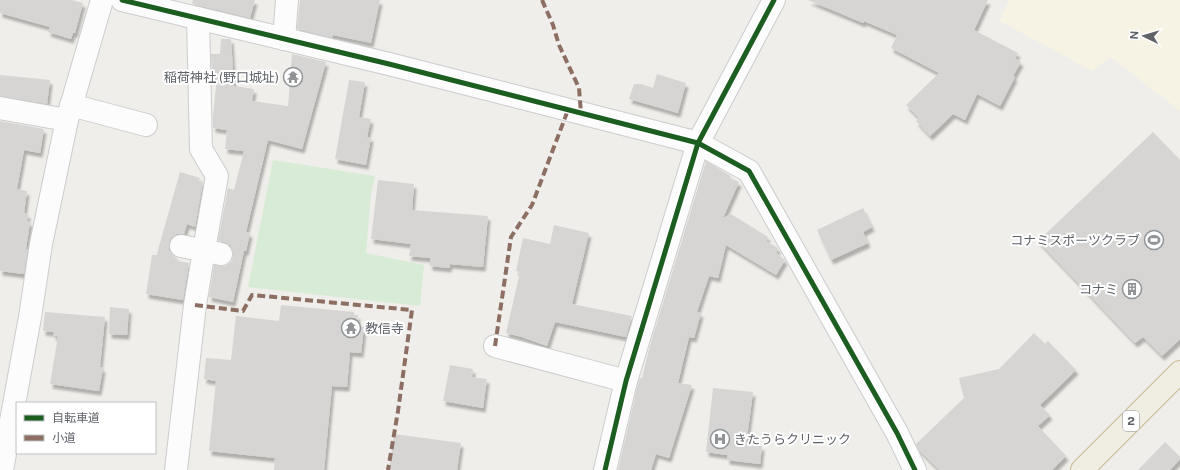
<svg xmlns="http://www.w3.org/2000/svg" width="1180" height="470" font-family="'Public Sans','Noto Sans JP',sans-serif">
<defs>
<filter id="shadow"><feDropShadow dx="2.5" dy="4.5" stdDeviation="1" flood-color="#0004"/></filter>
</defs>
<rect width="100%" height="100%" fill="#efeeea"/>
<path fill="#f7f3e4" d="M1009,0H1180V111L1111,57L1092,71L1000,21Z"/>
<path fill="#d8ebd6" d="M273,160L375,176L371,194L366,253L424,265L420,306L248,287Z"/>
<g fill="#d6d5d3" filter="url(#shadow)">
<path d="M0,0H72L83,3L75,33H73L71,39L48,32L50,27L0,13Z"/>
<path d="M193,0H255L250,18L192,4Z"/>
<path d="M300,0H380L371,43L333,35L332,38L297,29Z"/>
<path d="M808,0H988L974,30L1018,53L1015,58L1021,62L1013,76L1015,77L1000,106L977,94L965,120L953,114L930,136L916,121L919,118L906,105L939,73L891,48L897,35L864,21L863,23Z"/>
<path d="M221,39H231L234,86L254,89L252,101L288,106L292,54L326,62L302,149L268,140L246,232L250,233L246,251H244L233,302L209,297L214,265L225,266L231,262L233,257V250L230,245L224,242L218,241L228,188L234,190L244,151L225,149L227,130L213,128V116L217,77H212L211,54H220Z"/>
<path d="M657,74L686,83L678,113L629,99L634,84H641L653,88Z"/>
<path d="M0,75L50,80L47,104L0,96Z"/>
<path d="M349,80L365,82L359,117L371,119L367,137H371L366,165L335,159Z"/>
<path d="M0,121L44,129L40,153L24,150L17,189L27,191L24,213L28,214L27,221L30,222L26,249H28L24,274L0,271Z"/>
<path d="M1153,132L1180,160V339L1162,356L1143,337L1135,343L1038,241Z"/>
<path d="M706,161L731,176L730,178L739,182L723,218L731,214L768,237L766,241L778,248L776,253L785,260L776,275L726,245L718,278L709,276L697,312L701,313L694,338L689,337L678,383L692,385L669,458L656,454L651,470H618L638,384L640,378H642L649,349Z"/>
<path d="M180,172L200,178L199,181L203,182L195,227L187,224L184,234H177L171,238L169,244V250L172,255L177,258V261L189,263L183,300L146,294L152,255H157L158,250Z"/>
<path d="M378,180L414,184L412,210L488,216L483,267L450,264L449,268L430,266V258L409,256L411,244L371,239Z"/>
<path d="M863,208L872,227L863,232L868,243L831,260L817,230Z"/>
<path d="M554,225L589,233L572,304L632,316L626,337L555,322L547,346L522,337L506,333L520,272L516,271L523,238L550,244Z"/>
<path d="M281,305L354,312V315H358L356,326L364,327L361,353L350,352L347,387L332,386L324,470H274L275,458L209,451L216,381L204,379L206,358L231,360L236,316L279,321Z"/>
<path d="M110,307L129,309L127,335L109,334Z"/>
<path d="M45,312L105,317L100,367L103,368L99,391L50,384L58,336H53L54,332L43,331Z"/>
<path d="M1034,333L1045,344L1048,341L1076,370L1040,405L1050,415L1038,426L1066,456L1052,470H939L918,449L916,444L964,398L959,378L999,369Z"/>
<path d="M450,365L473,369L472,377L487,379L483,408L443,401Z"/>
<path d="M713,388L753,392L746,445L762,446L760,464L727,460V455L706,452Z"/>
<path d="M394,434L461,443L457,470H389Z"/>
<path d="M1165,442L1180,457V459L1170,470H1138Z"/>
</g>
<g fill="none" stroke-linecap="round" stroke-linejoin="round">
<defs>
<g id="minor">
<path d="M122,0L389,64L698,143L749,171L897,433L915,470"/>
<path d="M284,39L287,0"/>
<path d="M71,105L146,125"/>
<path d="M0,108L67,120"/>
<path d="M181,246L221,254"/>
<path d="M495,346L626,381"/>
<path d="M2,470L30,317L41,244L67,120L102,0"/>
<path d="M176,470L195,305L204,250L217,176L201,149L198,18"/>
<path d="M605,470L626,381L698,143L774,0"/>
</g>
<path id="highway" d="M1082,470L1180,372"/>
</defs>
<use href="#minor" stroke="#cbcccc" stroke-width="24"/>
<use href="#highway" stroke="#c8b996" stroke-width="24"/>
<use href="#minor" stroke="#fdfcfc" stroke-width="22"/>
<use href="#highway" stroke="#f0ede3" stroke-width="22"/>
<g stroke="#8d6e63" stroke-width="4" stroke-dasharray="8 4" stroke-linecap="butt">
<path d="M542,0L553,25L559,45L579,88L581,113"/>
<path d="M289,76L291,80"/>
<path d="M195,305L243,311L252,295L412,310L398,411L388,470"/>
<path d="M495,346L511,237L532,205L568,110"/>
</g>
<defs>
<g id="cycleway">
<path d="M122,0L389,64L698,143L749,171L897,433L915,470"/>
<path d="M605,470L626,381L698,143L774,0"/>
</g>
</defs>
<use href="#cycleway" stroke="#fff" stroke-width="8"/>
<use href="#cycleway" stroke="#1b5e20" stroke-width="5"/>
</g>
<defs>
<symbol id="temple-ring" viewBox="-11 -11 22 22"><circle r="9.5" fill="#fff" stroke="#919496" stroke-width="1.5"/><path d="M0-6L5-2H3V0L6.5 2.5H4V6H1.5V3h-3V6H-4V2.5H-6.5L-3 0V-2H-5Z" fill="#919496"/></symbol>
<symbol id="stadium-ring" viewBox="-11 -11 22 22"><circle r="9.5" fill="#fff" stroke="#919496" stroke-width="1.5"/><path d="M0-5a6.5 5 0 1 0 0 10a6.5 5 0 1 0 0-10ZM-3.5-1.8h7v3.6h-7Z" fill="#919496"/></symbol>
<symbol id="building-ring" viewBox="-11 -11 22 22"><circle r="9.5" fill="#fff" stroke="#919496" stroke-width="1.5"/><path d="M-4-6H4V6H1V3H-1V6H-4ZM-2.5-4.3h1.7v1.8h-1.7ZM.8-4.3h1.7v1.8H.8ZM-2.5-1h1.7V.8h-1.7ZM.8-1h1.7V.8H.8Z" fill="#919496"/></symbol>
<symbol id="hospital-ring" viewBox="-11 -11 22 22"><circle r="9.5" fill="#fff" stroke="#919496" stroke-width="1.5"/><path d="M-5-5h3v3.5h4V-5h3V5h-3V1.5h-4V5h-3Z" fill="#919496"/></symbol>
</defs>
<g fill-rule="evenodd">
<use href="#temple-ring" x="282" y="66" width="22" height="22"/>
<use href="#stadium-ring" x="1143" y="229" width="22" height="22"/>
<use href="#building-ring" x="1121" y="278" width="22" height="22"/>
<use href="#temple-ring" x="340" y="317" width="22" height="22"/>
<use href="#hospital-ring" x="709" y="428" width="22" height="22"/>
</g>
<g text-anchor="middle" stroke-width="4" stroke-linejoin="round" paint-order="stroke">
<rect fill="#fff" stroke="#8f9295" stroke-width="1" x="1123" y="411" width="16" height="20" rx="3"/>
<g font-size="12" font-weight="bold" fill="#5f6368">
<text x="1131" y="425">2</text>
</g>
<g font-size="13" fill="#5f6368" stroke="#fff" text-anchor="end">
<text x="279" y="82">稲荷神社 (野口城址)</text>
<text x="1140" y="245">コナミスポーツクラブ</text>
<text x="1118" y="294">コナミ</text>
<text x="365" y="333" text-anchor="start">教信寺</text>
<text x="734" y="444" text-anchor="start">きたうらクリニック</text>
</g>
</g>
<rect x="16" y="402" width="140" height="52" fill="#ffffff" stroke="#bfc1c3"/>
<rect x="24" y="415" width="20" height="6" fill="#1b5e20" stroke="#bfc1c3"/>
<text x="52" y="422" font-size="12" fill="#5f6368">自転車道</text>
<rect x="24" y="435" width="20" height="6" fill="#8d6e63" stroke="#bfc1c3"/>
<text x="52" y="442" font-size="12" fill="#5f6368">小道</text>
<g transform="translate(1144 36) rotate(275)" stroke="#ffffff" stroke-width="3" paint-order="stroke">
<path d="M0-3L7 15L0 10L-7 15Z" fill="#5f6368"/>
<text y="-6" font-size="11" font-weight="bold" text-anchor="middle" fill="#5f6368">N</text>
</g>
</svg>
